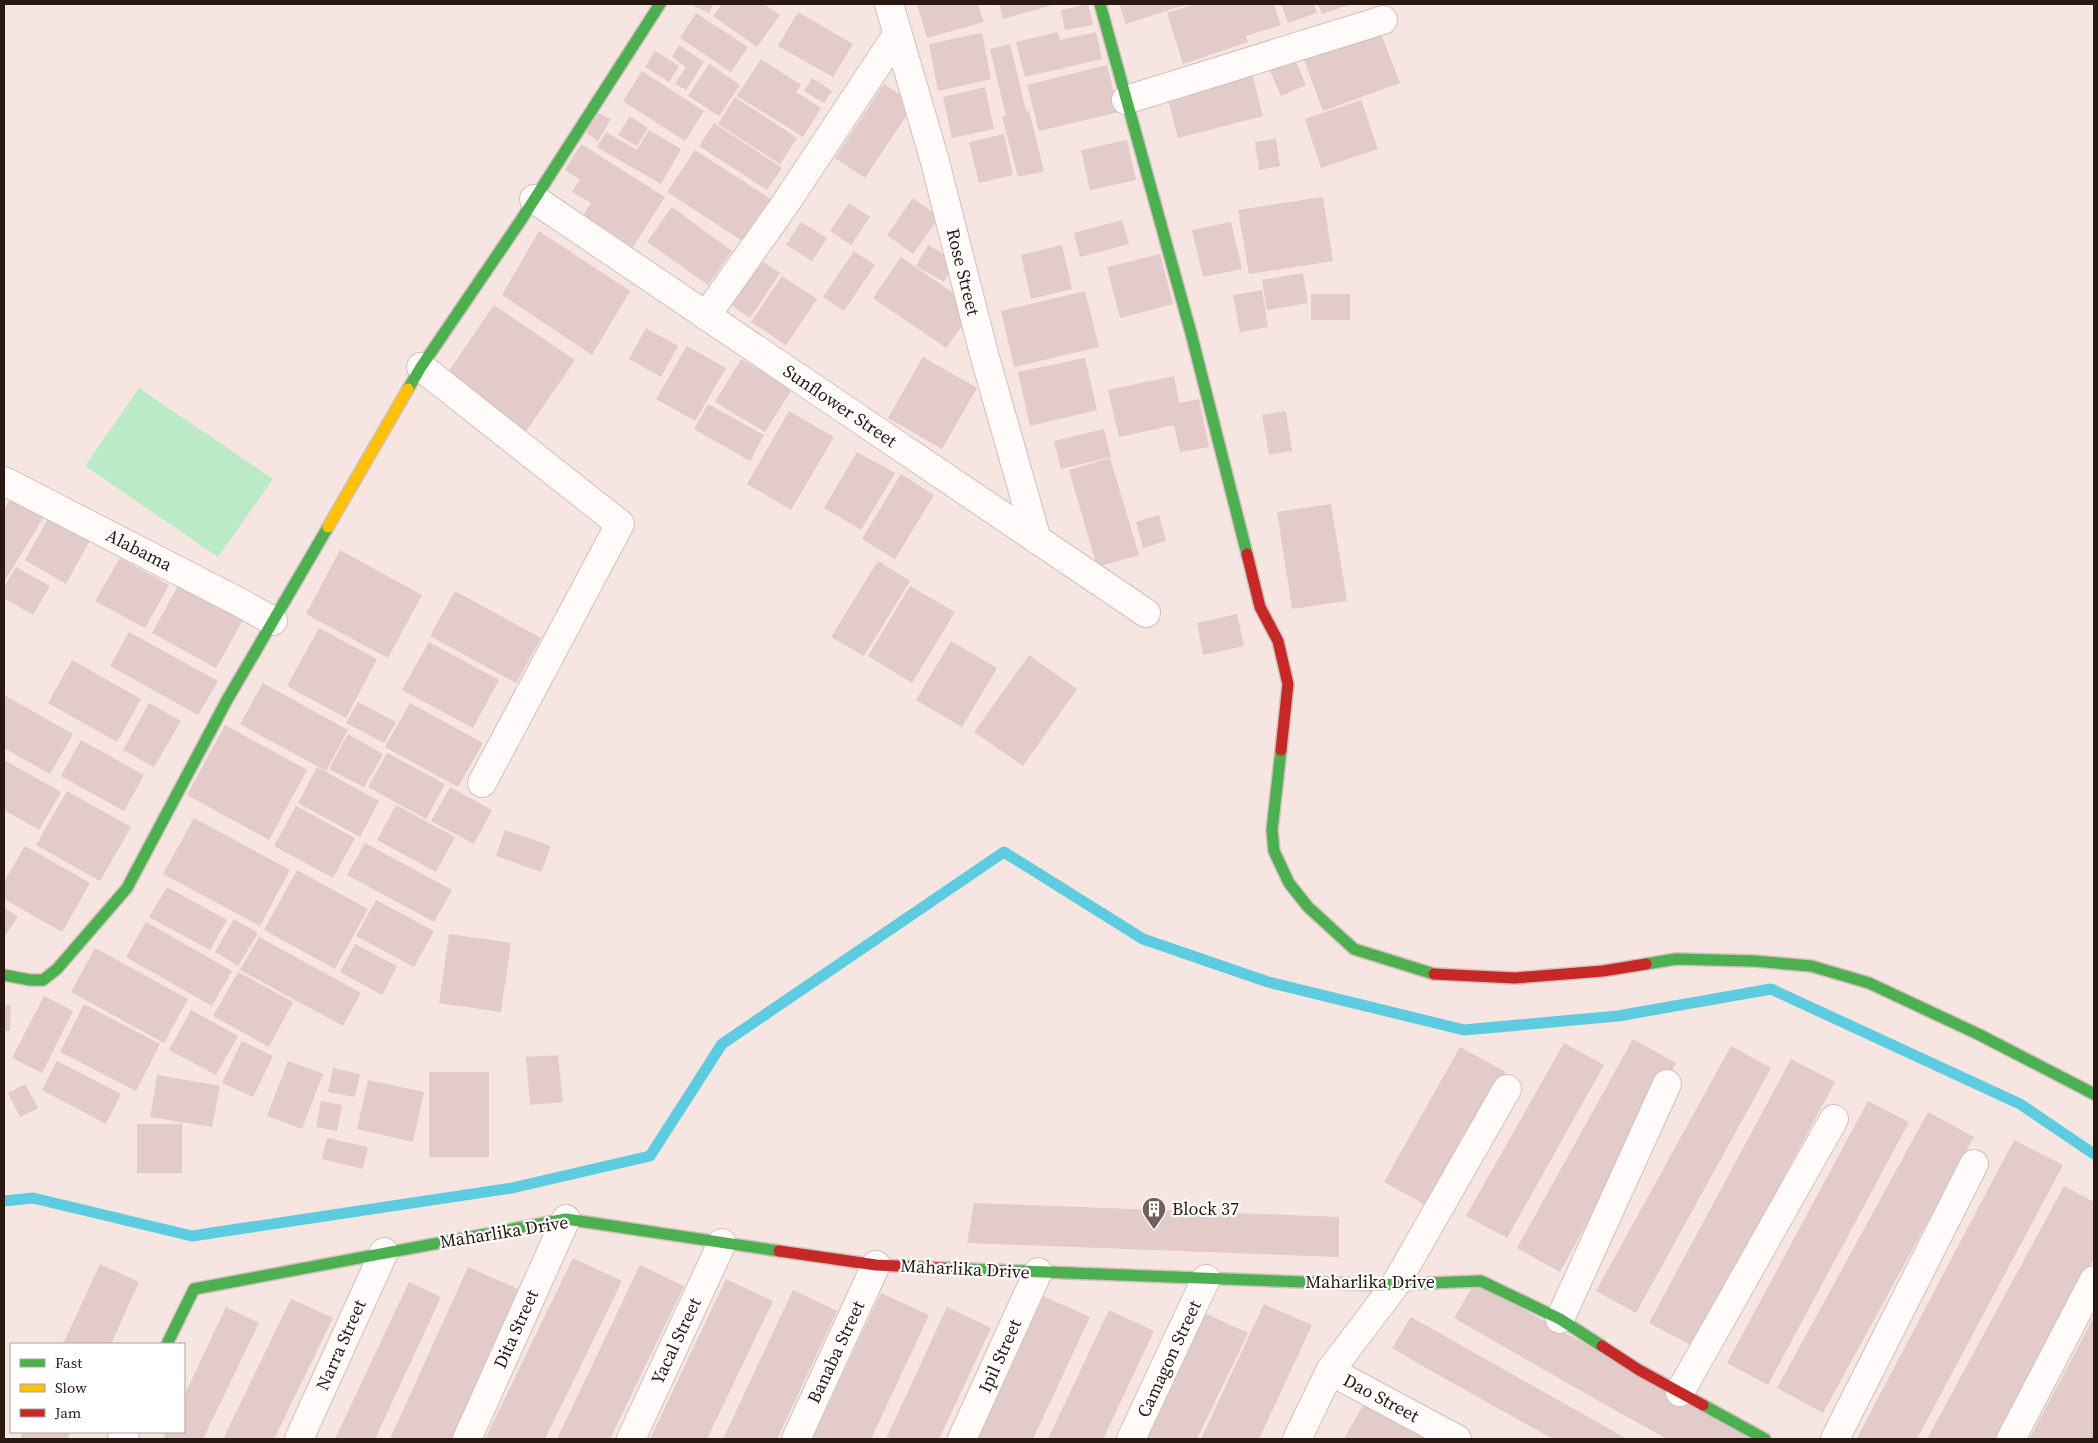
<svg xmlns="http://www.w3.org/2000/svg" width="2098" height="1443" font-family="'Source Serif 4',serif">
<rect width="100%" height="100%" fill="#f6e5e0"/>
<path fill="#bbeac6" d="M139,388L273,479L218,557L85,466Z"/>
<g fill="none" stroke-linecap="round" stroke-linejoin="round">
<path stroke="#5dcbe0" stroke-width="11" d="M4,1201L33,1198L192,1236L512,1188L650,1156L722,1044L1004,852L1143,939L1268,982L1464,1030L1618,1016L1771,989L2020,1104L2094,1154"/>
</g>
<g fill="#e3cbca">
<path d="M690,4H713L709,13Z"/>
<path d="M722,4H764L780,15L757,47L713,16Z"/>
<path d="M917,4H978L984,22L927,38Z"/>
<path d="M999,4H1056L1003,19Z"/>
<path d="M1088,4L1093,25L1065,30L1061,10Z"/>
<path d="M1119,4H1188L1126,24Z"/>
<path d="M1195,4H1274L1281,25L1246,36L1248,42L1183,64L1167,13Z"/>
<path d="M1281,4H1314L1317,13L1288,23Z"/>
<path d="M1318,4H1352L1322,14Z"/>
<path d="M798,12L853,44L833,77L778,46Z"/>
<path d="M696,13L748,47L731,72L680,38Z"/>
<path d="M1378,26L1400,83L1323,111L1302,54Z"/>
<path d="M1058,32L1060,40L1096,32L1102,59L1025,77L1016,42Z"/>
<path d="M982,33L991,79L938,91L929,44Z"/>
<path d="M1010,44L1026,111H1029L1044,171L1018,177L1002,117L1006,116L990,49Z"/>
<path d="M679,45L704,62L686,90L675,84L686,67L672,57Z"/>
<path d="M1291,50L1306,85L1281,96L1266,62Z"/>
<path d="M655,51L679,66L669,82L645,67Z"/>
<path d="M761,59L801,85L796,92L821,108L803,137L737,96Z"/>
<path d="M709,64L740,85L719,116L688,96Z"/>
<path d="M1107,65L1119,112L1039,131L1027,85Z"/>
<path d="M1251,70L1263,116L1178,138L1166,92Z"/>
<path d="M642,71L704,111L685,141L623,101Z"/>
<path d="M812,78L832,91L824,103L804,91Z"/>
<path d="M884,84L914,104L865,178L835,158Z"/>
<path d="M985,87L994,129L952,138L943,97Z"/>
<path d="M735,97L797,138L780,164L718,124Z"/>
<path d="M1361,100L1378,149L1321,168L1305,119Z"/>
<path d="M598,113L611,119L598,141L586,133Z"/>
<path d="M630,116L648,128L637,146L618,135Z"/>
<path d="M714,123L782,168L767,190L699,146Z"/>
<path d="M649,130L681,149L661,184L597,147L606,132L637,150Z"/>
<path d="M1004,134L1013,175L979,183L969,142Z"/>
<path d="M1276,139L1280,166L1259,170L1255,142Z"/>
<path d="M1127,140L1136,180L1090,190L1081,150Z"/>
<path d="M581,144L665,197L633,247L583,216L591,203L572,192L580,180L565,170Z"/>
<path d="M695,150L775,202L747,244L667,192Z"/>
<path d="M1323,197L1333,261L1249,274L1238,210Z"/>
<path d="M913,198L939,217L913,254L887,235Z"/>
<path d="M849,203L870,217L851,245L830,231Z"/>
<path d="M672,207L732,251L708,285L647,242Z"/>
<path d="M1122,220L1129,244L1080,257L1074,233Z"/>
<path d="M801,222L827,238L812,261L786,245Z"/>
<path d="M1231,222L1242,269L1203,277L1192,230Z"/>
<path d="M539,231L630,291L592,355L502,295Z"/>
<path d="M928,245L956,261L944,282L916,266Z"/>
<path d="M1062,245L1072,289L1031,299L1021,255Z"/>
<path d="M854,251L875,265L844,311L823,297Z"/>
<path d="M1160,254L1173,304L1120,318L1107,267Z"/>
<path d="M756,257L780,273L750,318L725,301Z"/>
<path d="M901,257L975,308L946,348L873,298Z"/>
<path d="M1303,273L1308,303L1267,310L1262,280Z"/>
<path d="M782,276L817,299L786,345L751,322Z"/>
<path d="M1262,290L1268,327L1240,332L1233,295Z"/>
<path d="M1085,291L1099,347L1014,367L1001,311Z"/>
<rect x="1311" y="294" width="39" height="26"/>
<path d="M494,305L575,360L525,433L444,378Z"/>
<path d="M646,328L678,346L661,377L629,359Z"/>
<path d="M687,346L726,368L695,421L656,399Z"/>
<path d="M923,357L977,388L942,449L888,418Z"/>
<path d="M1085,358L1097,410L1030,426L1018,372Z"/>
<path d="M741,359L792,389L765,432L715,402Z"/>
<path d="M1174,376L1179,403L1199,399L1209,447L1180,452L1174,425L1119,437L1108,390Z"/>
<path d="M708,404L764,435L750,461L694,429Z"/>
<path d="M789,411L834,437L791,510L747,484Z"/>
<path d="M1286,411L1292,451L1269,455L1262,415Z"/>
<path d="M1104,429L1111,457L1061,469L1054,441Z"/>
<path d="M857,452L895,473L861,530L824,508Z"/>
<path d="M1110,458L1139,555L1097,567L1069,470Z"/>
<path d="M901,474L934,495L895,559L862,539Z"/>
<path d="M11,498L43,518L4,582V510Z"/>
<path d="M1331,504L1347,601L1292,609L1277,512Z"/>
<path d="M1159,515L1166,541L1143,548L1136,522Z"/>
<path d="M49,517L90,540L66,584L25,560Z"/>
<path d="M340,550L422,595L388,658L306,614Z"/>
<path d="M120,558L169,585L145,628L95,601Z"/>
<path d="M878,561L910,581L864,656L831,637Z"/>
<path d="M16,567L50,586L33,615L4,598V587Z"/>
<path d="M179,584L243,620L216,668L152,633Z"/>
<path d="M910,586L955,612L912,683L868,656Z"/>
<path d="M455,591L541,638L516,683L430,636Z"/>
<path d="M1237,614L1244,646L1203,655L1197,623Z"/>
<path d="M319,628L377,659L346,718L287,686Z"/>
<path d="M129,632L218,681L198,715L110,666Z"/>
<path d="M951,641L997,668L962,727L916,700Z"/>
<path d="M429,642L499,680L473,728L402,690Z"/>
<path d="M1029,655L1077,689L1023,766L974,732Z"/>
<path d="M72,660L141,699L117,742L48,703Z"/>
<path d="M263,683L348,730L326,771L240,724Z"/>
<path d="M4,695L73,734L50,774L4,748Z"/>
<path d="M358,702L396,722L384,743L346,723Z"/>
<path d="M149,703L181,721L154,767L123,750Z"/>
<path d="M410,703L483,743L458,787L385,747Z"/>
<path d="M225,725L307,770L269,840L187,795Z"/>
<path d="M348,734L383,754L364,787L329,769Z"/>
<path d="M81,740L144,775L124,811L61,776Z"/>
<path d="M387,753L445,784L426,819L368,787Z"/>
<path d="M4,760L61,792L39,830L4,810Z"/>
<path d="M317,767L379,801L360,837L298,803Z"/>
<path d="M450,787L492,810L474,844L431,821Z"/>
<path d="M67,791L131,827L100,881L36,845Z"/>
<path d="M396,805L455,837L436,872L377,840Z"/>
<path d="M296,806L355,838L333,878L274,846Z"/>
<path d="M194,818L290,870L260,926L163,874Z"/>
<path d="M505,830L551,846L541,872L496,856Z"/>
<path d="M365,843L452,890L434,922L347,875Z"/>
<path d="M25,846L90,883L62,932L4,899V882Z"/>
<path d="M297,870L368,909L335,969L264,930Z"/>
<path d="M167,887L227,920L210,950L149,917Z"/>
<path d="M376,900L434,931L414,967L356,936Z"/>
<path d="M4,907L18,917L4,937Z"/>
<path d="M234,919L258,933L238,966L215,952Z"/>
<path d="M146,922L232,971L212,1006L126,957Z"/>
<path d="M449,934L511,943L501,1012L439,1003Z"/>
<path d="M259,937L361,993L343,1026L240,970Z"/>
<path d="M355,944L397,966L382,995L340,972Z"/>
<path d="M95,948L188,999L164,1043L71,992Z"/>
<path d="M238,972L293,1002L269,1047L213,1016Z"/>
<path d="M44,996L73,1011L42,1073L12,1058Z"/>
<path d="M84,1004L160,1044L136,1091L60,1052Z"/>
<path d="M4,1005H11L10,1031H4Z"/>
<path d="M191,1010L238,1036L216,1075L169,1050Z"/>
<path d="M1633,1039L1676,1063L1560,1272L1517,1248Z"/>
<path d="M242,1041L273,1056L253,1097L222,1083Z"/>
<path d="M1564,1043L1604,1065L1507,1238L1466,1216Z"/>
<path d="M1731,1046L1771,1068L1636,1313L1596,1291Z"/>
<path d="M1460,1047L1506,1072L1431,1208L1384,1182Z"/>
<path d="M558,1055L563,1102L530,1105L526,1057Z"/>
<path d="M1791,1059L1835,1082L1693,1346L1649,1323Z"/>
<path d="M57,1061L121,1094L106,1124L42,1090Z"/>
<path d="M288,1061L323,1074L302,1129L267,1116Z"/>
<path d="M333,1068L360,1074L355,1097L328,1092Z"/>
<rect x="429" y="1072" width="60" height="85"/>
<path d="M157,1075L220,1086L212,1127L150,1117Z"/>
<path d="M368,1080L424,1092L413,1142L357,1129Z"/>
<path d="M25,1084L38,1108L20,1117L8,1093Z"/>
<path d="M321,1101L342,1105L337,1131L316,1127Z"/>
<path d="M1868,1101L1909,1122L1768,1385L1727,1363Z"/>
<path d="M1928,1112L1974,1137L1823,1413L1777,1388Z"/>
<rect x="137" y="1124" width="45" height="49"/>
<path d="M327,1138L368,1147L363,1169L322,1159Z"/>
<path d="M2014,1140L2063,1165L1917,1439L1857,1438Z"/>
<path d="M2064,1186L2094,1202V1258L2043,1354L1997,1439H1927Z"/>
<path d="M974,1203L1339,1217V1257L967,1243Z"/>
<path d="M573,1258L622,1281L545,1439H485Z"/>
<path d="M100,1264L139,1282L111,1344H63Z"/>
<path d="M640,1265L684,1286L610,1439H557Z"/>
<path d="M468,1267L520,1290L453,1439H390Z"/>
<path d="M726,1279L773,1301L707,1439H650Z"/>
<path d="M409,1282L441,1297L375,1439H335Z"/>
<path d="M1475,1282L1753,1439H1667L1604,1404L1454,1318Z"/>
<path d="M793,1290L837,1311L777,1439H723Z"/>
<path d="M881,1293L929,1315L871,1439H812Z"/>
<path d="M1043,1296L1090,1317L1033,1439H976Z"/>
<path d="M291,1299L333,1318L274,1439H223Z"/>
<path d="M1264,1304L1312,1325L1259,1439H1201Z"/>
<path d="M226,1307L259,1323L203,1439H163L166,1432H184V1396Z"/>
<path d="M947,1307L991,1328L939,1439H886Z"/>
<path d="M1109,1310L1154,1331L1103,1439H1048Z"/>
<path d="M1198,1310L1248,1333L1197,1439H1136Z"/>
<path d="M2094,1316V1439H2029L2085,1334Z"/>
<path d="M1411,1317L1512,1374L1627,1439H1553L1426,1368L1392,1348Z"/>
<path d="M1366,1400L1437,1439H1344Z"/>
<path d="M23,1432H70L67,1439H20Z"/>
</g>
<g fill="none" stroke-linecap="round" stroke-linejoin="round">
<defs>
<g id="street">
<path d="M889,4L934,158L984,354L1037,540"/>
<path d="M1126,100L1383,20"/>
<path d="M534,199L1146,613"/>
<path d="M706,316L783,207L897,35"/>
<path d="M421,367L620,524L482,783"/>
<path d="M4,481L241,603L273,621"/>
<path d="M1560,1319L1667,1084"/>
<path d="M1330,1371L1457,1439"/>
<path d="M1680,1392L1834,1119"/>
<path d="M122,1439L125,1432"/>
<path d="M299,1439L384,1252"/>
<path d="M467,1439L566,1219"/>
<path d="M631,1439L722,1243"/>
<path d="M796,1439L876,1265"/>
<path d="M962,1439L1038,1272"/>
<path d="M1131,1439L1206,1279"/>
<path d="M1297,1439L1330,1371L1395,1285L1507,1089"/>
<path d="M1835,1439L1974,1164"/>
<path d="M2011,1439L2094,1280"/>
</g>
<g id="fast">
<path d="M1100,4L1191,333L1247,554"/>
<path d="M408,389L421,367L521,220L660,4"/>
<path d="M1281,750L1272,830L1274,851L1289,883L1308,907L1354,949L1434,974"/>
<path d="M1646,964L1676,959L1754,961L1811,966L1869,983L1980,1035L2094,1094"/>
<path d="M4,975L30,980H43L57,969L127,888L227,700L328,527"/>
<path d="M942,1268L1379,1285L1481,1281L1560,1319L1602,1346"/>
<path d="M167,1344L194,1289L566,1219L779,1251"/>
<path d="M1703,1405L1765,1439"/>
</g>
<path id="slow" d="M328,527L408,389"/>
<g id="jam">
<path d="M1247,554L1260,607L1278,641L1288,684L1281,750"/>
<path d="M1434,974L1515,978L1603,971L1646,964"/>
<path d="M779,1251L876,1265L942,1268"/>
<path d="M1602,1346L1639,1370L1703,1405"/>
</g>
</defs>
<use href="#street" stroke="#d1c0bb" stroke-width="30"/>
<use href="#fast" stroke="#d1c0bb" stroke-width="14"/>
<use href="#slow" stroke="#d1c0bb" stroke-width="14"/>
<use href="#jam" stroke="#d1c0bb" stroke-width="14"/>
<use href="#street" stroke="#fefbfa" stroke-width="28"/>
<use href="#fast" stroke="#4caf50" stroke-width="11"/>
<use href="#slow" stroke="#ffc107" stroke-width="11"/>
<use href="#jam" stroke="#c62828" stroke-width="11"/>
</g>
<defs>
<symbol id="building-pin" viewBox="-11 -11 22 30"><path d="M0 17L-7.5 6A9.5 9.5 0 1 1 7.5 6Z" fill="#71605b" stroke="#fff"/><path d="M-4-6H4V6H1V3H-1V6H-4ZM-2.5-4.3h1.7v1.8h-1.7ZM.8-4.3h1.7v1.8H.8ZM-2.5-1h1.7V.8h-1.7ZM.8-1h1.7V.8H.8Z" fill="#fff"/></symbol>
</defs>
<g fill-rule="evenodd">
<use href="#building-pin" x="1140" y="1195" width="28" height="38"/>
</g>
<g text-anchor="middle" stroke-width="4.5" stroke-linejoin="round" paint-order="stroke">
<g font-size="18" fill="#2a1813" stroke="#fff">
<text transform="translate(963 272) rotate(76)" y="6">Rose Street</text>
<text transform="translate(840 406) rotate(34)" y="6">Sunflower Street</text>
<text transform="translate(139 550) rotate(27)" y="6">Alabama</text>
<text transform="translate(504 1232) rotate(-9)" y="6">Maharlika Drive</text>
<text transform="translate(965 1269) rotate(3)" y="6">Maharlika Drive</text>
<text x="1370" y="1288">Maharlika Drive</text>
<text transform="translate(516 1329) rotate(-66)" y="6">Dita Street</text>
<text transform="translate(676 1341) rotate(-65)" y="6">Yacal Street</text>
<text transform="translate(341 1345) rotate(-66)" y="6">Narra Street</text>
<text transform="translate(836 1352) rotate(-65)" y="6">Banaba Street</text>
<text transform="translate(1000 1356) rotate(-66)" y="6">Ipil Street</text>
<text transform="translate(1169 1359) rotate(-65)" y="6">Camagon Street</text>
<text transform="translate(1381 1398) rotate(28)" y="6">Dao Street</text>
</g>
<g font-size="18" fill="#2a1813" stroke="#fff" text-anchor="start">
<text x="1172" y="1215">Block 37</text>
</g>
</g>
<rect width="2098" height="1443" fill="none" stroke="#2a1813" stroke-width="10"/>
<rect x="10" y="1343" width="175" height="90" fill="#ffffff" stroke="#aaa3a1"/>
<rect x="20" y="1359" width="25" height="8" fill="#4caf50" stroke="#aaa3a1"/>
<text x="55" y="1368" font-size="15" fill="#2a1813">Fast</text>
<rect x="20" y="1384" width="25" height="8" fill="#ffc107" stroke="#aaa3a1"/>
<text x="55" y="1393" font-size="15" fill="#2a1813">Slow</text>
<rect x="20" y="1409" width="25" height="8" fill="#c62828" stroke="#aaa3a1"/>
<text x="55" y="1418" font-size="15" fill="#2a1813">Jam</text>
</svg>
